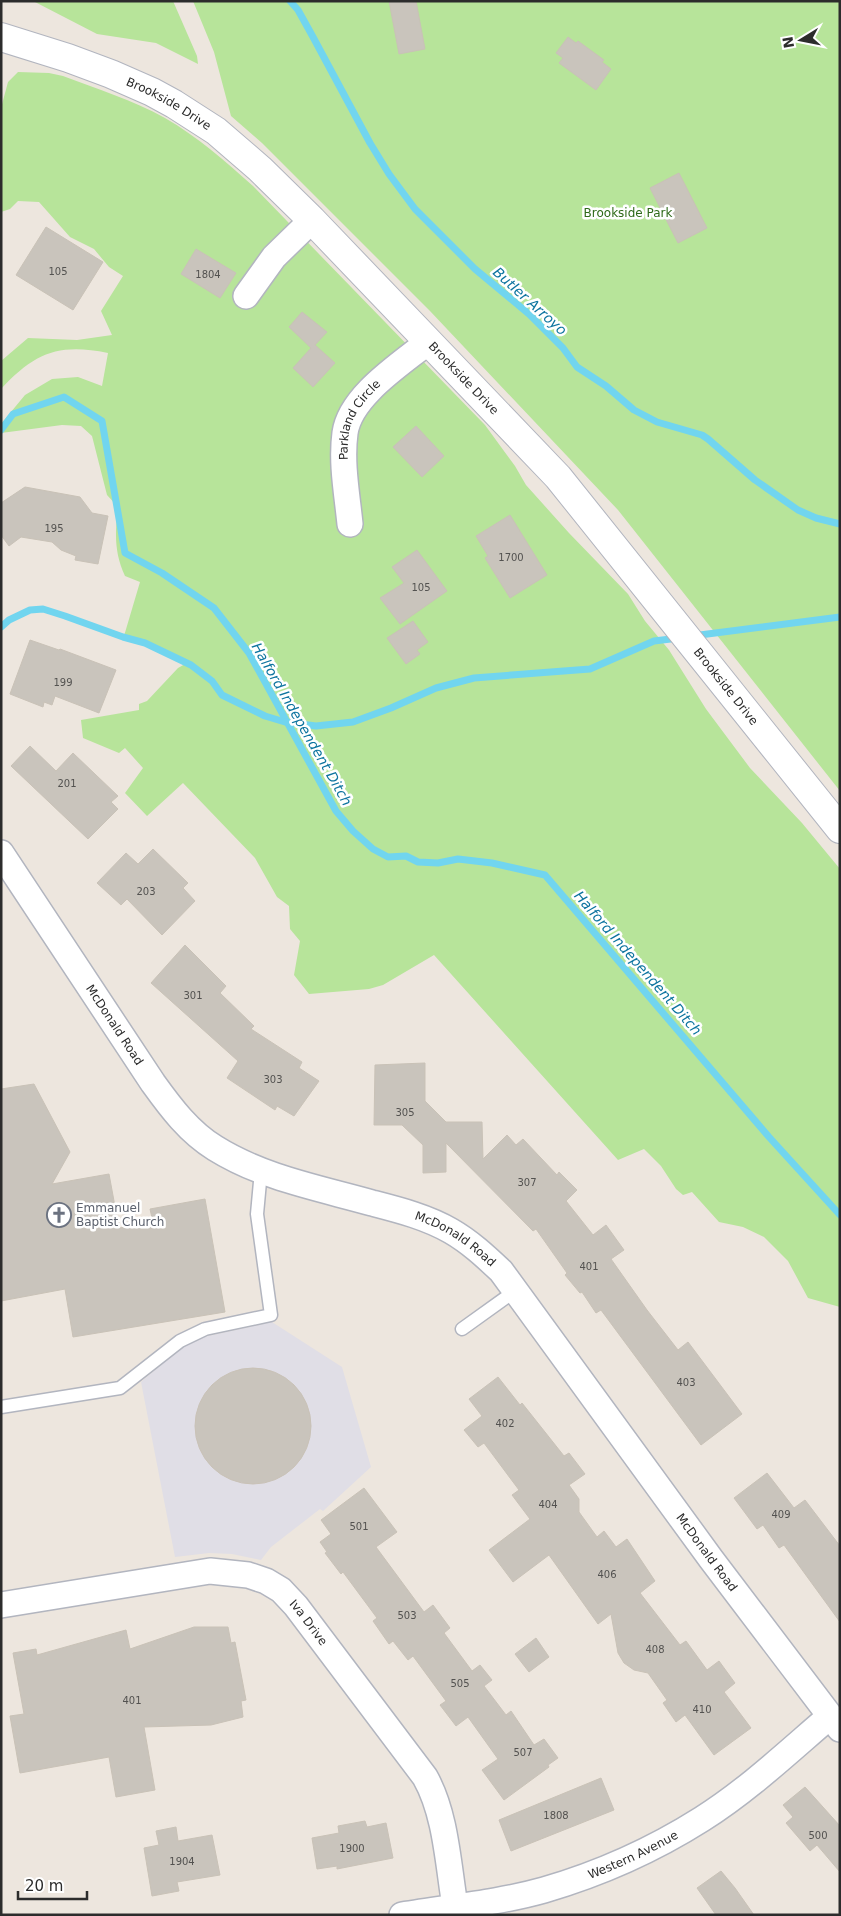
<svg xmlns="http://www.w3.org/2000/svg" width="841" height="1916" font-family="'DejaVu Sans',sans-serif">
<rect width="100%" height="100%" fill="#ede6de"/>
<path fill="#e0dee6" d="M272,1322L342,1367L371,1467L323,1511L320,1509L271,1547L261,1560L232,1554L209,1553L175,1557L141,1382L190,1340Z"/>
<g fill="#b7e49a">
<path d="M30,1H173L197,56L198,64L156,43L97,34L35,2Z"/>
<path d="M193,1H840V791L618,510L430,311L262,143L231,116L214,52Z"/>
<path d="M18,72L49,73L63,76C97,89 133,100 165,118C198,137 225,161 253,186L485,425L515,466L526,485L569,533L628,594L645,621L669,650L706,709L750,768L802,823L840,869V1307L808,1298L788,1261L764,1237L743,1227L719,1222L692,1192L683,1195L676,1189L661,1166L644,1149L618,1160L434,955L383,985L369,989L309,994L294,975L300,941L290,929L289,906L277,897L255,858L183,783L147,816L125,793L143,768L125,748L119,753L83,738L81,720L139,710V704L147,701L178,668L185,664L124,636L140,582L125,576C114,552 115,533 118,507L107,495L92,436L81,426L62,425L1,433V424L25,395L52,379L78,377L102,386L108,353C58,343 35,353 1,389V361L28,338L77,340L112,335L101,311L123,276L109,267L94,249L70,237L39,202L18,201L10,209L1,212V108L8,82Z"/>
</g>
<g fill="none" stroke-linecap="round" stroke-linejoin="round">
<g stroke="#71d5ef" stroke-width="7">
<path d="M290,1L298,10L313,37L370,143L389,174L415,209L475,269L529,314L563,348L577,367L606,386L634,410L657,422L702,435L708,439L755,480L798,510L816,518L840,524"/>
<path d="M1,430L13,414L64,397L102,421L125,553L162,573L214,608L249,653L336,811L353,831L373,849L388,857L406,856L418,862L438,863L458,859L492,863L545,875L769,1137L840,1215"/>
<path d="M1,627L9,620L30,610L43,609L65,616L123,637L145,643L191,665L212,681L222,695L265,716L285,722L316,726L353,722L391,708L436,688L474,678L590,669L654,641L679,638"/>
<path d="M692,636L840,617"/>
</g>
</g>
<g fill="#c9c4bc" stroke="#c9c2b7">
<path d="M389,1H416L425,49L399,54Z"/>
<path d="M568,37L576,43L578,41L604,60L602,62L611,69L596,90L559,63L563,58L556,53Z"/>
<path d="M679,173L707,228L678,243L650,188Z"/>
<path d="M46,227L103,262L73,310L16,275Z"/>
<path d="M196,249L236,273L220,298L181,274Z"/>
<path d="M302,312L327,332L315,345L335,363L313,387L293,368L311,348L289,327Z"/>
<path d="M416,426L444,456L422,477L393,447Z"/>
<path d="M25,487L80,497L92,513L108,516L98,564L75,560L76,556L61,550L52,542L21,537L9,546L1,535V503Z"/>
<path d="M510,515L547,575L510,598L485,558L488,556L476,536Z"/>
<path d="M417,550L447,591L400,624L380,598L404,583L392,567Z"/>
<path d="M413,621L428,642L417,650L420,654L406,664L387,638Z"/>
<path d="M30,640L59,650L60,649L116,670L99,713L55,696L52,705L44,702L43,707L10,694Z"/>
<path d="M30,746L56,771L73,753L118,796L111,802L118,809L88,839L11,766Z"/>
<path d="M153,849L188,883L183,888L195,901L162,935L127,899L121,905L97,883L126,853L138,864Z"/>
<path d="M185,945L226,986L220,993L254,1026L251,1029L302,1062L299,1068L319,1081L294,1116L277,1106L275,1110L227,1078L238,1061L151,983Z"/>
<path d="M425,1063V1101L446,1122H482L483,1159L507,1135L516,1145L523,1139L557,1175L559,1172L577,1190L566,1201L593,1235L606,1225L624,1250L611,1259L647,1310L678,1350L688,1342L742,1414L701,1445L601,1310L596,1313L582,1292L580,1293L565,1275L567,1273L536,1229L533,1231L446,1143V1172L423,1173V1145L402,1125H374L375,1065Z"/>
<path d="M34,1084L70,1152L52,1184L109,1174L119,1228L153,1222L150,1209L205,1199L225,1312L73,1337L65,1289L1,1301V1089Z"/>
<circle cx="253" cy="1426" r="58"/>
<path d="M498,1377L520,1405L522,1403L564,1456L569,1453L585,1474L569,1485L579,1499V1512L597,1537L604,1531L616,1547L627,1539L655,1581L640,1593L680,1645L686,1641L707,1670L719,1661L735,1683L724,1692L751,1728L714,1755L685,1715L676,1722L663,1703L667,1700L648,1673L634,1670L624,1663L618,1653L611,1614L598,1624L549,1555L513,1582L489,1550L530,1519L512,1495L519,1490L484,1443L478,1447L464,1430L482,1416L469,1399Z"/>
<path d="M767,1473L794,1508L805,1500L840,1546V1622L784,1545L779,1548L763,1525L757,1529L734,1498Z"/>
<path d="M364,1488L397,1532L376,1547L424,1612L433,1605L450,1628L444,1633L472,1671L480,1665L492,1680L484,1686L506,1715L511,1711L534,1745L544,1739L558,1758L548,1765L549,1767L504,1800L482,1770L498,1759L468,1717L456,1726L440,1705L446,1701L413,1656L408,1660L393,1641L389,1644L373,1621L377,1618L343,1572L341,1574L325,1553L327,1552L320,1542L331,1534L321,1520Z"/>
<path d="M194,1627H228L231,1643L235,1642L246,1700L241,1701L243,1717L211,1725L144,1727L155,1790L116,1797L109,1757L20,1773L10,1716L24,1714L13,1653L36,1649L37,1655L126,1630L130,1649Z"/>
<path d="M536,1638L549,1657L529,1672L515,1654Z"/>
<path d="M601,1778L614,1810L511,1851L499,1820Z"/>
<path d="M805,1787L840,1826V1872L817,1845L810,1851L786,1823L793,1817L783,1805Z"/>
<path d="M365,1821L367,1827L386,1823L393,1858L337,1869V1866L317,1869L312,1838L339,1833L338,1826Z"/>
<path d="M176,1827L178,1841L212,1835L220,1875L177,1882L179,1891L152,1896L144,1848L159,1845L156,1831Z"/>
<path d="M721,1871L735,1888L754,1915H716L697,1888Z"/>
</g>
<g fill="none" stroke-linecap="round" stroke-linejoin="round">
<defs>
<g id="service">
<path d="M462,1329L515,1291"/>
<path d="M1,1407L120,1388L180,1341L205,1329L271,1315L257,1214L261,1171"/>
</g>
<g id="minor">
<path d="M246,296L274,257L312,220"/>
<path id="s1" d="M350,524C347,494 341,463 345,433C350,396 401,364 428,342"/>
<path id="s2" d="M1,853L153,1083C171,1108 189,1132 215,1148C263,1178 319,1188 372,1203C399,1210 427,1217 451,1231C470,1242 485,1256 501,1271L711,1559L840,1729"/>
<path id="s3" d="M1,1605L210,1571L248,1575L266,1581L281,1590L296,1606L425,1777C446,1814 448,1864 455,1906"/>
<path id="s4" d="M402,1915C449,1907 498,1903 544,1890C599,1874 653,1850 702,1819C748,1790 788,1752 829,1717"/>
</g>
<g id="secondary">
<path id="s5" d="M1,37L68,58L111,74L152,92L174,104L216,131L260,169L312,220L558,477L840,829"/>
</g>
</defs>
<use href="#service" stroke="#b2b5bf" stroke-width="15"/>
<use href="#minor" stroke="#b2b5bf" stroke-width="28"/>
<use href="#secondary" stroke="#b2b5bf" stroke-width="30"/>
<use href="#service" stroke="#fff" stroke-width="12"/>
<use href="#minor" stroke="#fff" stroke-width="25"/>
<use href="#secondary" stroke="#fff" stroke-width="28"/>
</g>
<defs>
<symbol id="church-ring" viewBox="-11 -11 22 22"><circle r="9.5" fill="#fff" stroke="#6b7280" stroke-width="1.5"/><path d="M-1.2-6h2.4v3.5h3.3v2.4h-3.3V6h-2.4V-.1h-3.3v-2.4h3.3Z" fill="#6b7280"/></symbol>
</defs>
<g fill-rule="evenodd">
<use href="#church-ring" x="45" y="1201" width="28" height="28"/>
</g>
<g text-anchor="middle" stroke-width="5" stroke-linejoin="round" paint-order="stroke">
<g font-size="10" fill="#535250">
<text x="58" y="275">105</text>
<text x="208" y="278">1804</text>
<text x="54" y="532">195</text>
<text x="511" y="561">1700</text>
<text x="421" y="591">105</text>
<text x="63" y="686">199</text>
<text x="67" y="787">201</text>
<text x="146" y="895">203</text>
<text x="193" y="999">301</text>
<text x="273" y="1083">303</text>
<text x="405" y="1116">305</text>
<text x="527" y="1186">307</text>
<text x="589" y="1270">401</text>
<text x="686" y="1386">403</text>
<text x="505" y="1427">402</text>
<text x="548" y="1508">404</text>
<text x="781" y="1518">409</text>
<text x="359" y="1530">501</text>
<text x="607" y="1578">406</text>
<text x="407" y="1619">503</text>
<text x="655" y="1653">408</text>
<text x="460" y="1687">505</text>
<text x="132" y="1704">401</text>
<text x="702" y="1713">410</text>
<text x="523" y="1756">507</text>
<text x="556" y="1819">1808</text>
<text x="818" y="1839">500</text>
<text x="352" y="1852">1900</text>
<text x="182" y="1865">1904</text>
</g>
<g font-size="12" fill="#2c2c2c" stroke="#fff">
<text dy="4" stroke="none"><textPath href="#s5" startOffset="181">Brookside Drive</textPath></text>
<text dy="4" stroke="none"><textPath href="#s5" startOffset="586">Brookside Drive</textPath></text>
<text dy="4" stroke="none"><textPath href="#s1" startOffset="109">Parkland Circle</textPath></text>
<text dy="4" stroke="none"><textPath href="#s5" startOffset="991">Brookside Drive</textPath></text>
<text dy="4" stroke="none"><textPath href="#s2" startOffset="206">McDonald Road</textPath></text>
<text dy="4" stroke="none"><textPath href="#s2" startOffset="625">McDonald Road</textPath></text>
<text dy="4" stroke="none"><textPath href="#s2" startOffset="1030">McDonald Road</textPath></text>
<text dy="4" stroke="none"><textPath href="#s3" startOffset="329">Iva Drive</textPath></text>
<text dy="4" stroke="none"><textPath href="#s4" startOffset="240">Western Avenue</textPath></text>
</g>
<g font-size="12" fill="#2f6a1a" stroke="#fff">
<text x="628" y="217">Brookside Park</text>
</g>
<g font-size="12" fill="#5b616d" stroke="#fff" text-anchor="start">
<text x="76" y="1212">Emmanuel<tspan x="76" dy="14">Baptist Church</tspan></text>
</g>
<g font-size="14" font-style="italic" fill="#0d749f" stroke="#fff">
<text transform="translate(530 301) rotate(42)" y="5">Butler Arroyo</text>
<text transform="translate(302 724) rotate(60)" y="5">Halford Independent Ditch</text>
<text transform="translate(638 963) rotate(49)" y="5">Halford Independent Ditch</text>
</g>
</g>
<rect width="841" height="1916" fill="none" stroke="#2c2c2c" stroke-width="5"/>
<g transform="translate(801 40) rotate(260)" stroke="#ffffff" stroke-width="4" paint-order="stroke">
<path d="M0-4L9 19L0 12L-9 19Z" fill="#2c2c2c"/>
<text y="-8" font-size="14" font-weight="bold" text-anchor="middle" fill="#2c2c2c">N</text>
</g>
<path d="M18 1891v8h69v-8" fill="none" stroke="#2c2c2c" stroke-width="2.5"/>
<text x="25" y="1891" font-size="15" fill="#2c2c2c" stroke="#ffffff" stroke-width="4" paint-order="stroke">20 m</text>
</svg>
